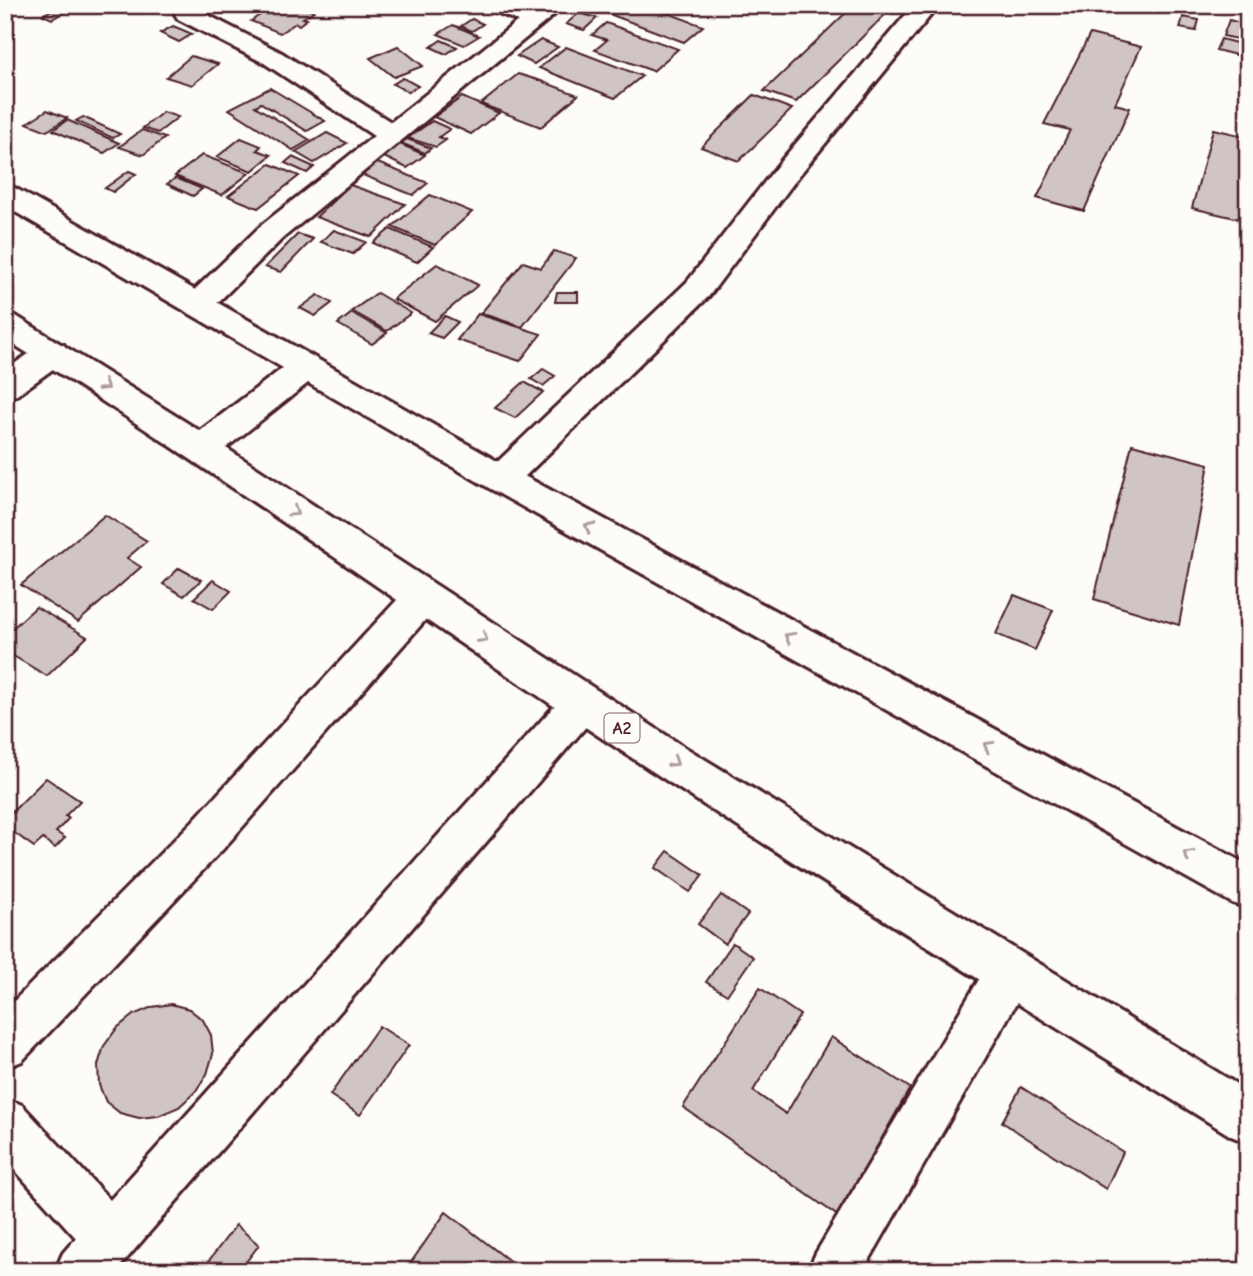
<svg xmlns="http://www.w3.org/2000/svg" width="1253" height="1276" font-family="'Comic Neue',sans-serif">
<rect width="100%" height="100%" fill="#fdfcf7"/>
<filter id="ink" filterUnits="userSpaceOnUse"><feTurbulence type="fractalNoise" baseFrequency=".0143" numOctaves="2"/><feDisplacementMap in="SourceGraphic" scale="14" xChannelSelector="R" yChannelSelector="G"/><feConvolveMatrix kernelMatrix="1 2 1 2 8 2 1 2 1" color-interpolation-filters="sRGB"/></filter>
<g filter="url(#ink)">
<g fill="#d0c5c4" stroke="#4a1f2b" stroke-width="2">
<path d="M275,5H299L314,11L303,18L307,19L299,25L296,23L280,33L251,21Z"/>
<path d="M621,5H646L703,26L684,42L609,14Z"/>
<path d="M854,5H895L796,102L764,91Z"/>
<path d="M1229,5H1248V14L1227,10Z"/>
<path d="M55,8L65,12L52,19L43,15Z"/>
<path d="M579,13L597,18L584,30L566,24Z"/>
<path d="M1183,17L1199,20L1196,31L1180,28Z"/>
<path d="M472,19L483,24L472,31L461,26Z"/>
<path d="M1229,20L1248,25V41L1223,36Z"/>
<path d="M606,23L678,49L653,71L595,50L607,40L592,35Z"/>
<path d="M453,25L479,36L464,45L438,34Z"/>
<path d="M173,26L192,34L179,42L160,33Z"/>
<path d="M1090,34L1141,47L1115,104L1130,108L1084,211L1037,198L1070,130L1044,124Z"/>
<path d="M1221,39L1248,46V58L1216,50Z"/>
<path d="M441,40L457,47L446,54L431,47Z"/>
<path d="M541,40L558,47L534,64L517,56Z"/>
<path d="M398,46L423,66L394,77L370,58Z"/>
<path d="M566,47L642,76L615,98L539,68Z"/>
<path d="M191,56L218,64L192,85L166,77Z"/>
<path d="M518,74L541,81L578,95L541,127L481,104Z"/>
<path d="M403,78L418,86L408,92L393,84Z"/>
<path d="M270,88L325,121L307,131L261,103L255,106L310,140L293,150L229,109Z"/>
<path d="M754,95L792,109L739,161L701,147Z"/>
<path d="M462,97L499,113L471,134L434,117Z"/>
<path d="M47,110L67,118L47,131L27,123Z"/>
<path d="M163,112L178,117L158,133L143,128Z"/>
<path d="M83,117L120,134L113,138L76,121Z"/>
<path d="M67,120L119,143L104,153L53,130Z"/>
<path d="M432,121L450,129L439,137L446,140L436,147L408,138Z"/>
<path d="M1213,129L1248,137V221L1192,208Z"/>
<path d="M142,130L165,138L143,155L119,147Z"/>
<path d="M327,133L347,143L314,163L295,152Z"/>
<path d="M241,138L261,146L257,150L271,155L252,171L217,157Z"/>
<path d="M407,139L431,148L425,153L401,143Z"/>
<path d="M400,144L425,155L407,168L382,156Z"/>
<path d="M202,155L249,173L222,195L175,176Z"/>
<path d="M292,157L314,167L307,173L285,163Z"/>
<path d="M375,162L428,183L413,195L360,174Z"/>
<path d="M270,164L299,176L258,208L228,196Z"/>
<path d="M129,171L136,174L113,192L105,188Z"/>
<path d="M176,178L202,189L193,196L167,184Z"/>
<path d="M350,185L405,204L371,237L316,217Z"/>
<path d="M430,195L472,212L435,245L392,227Z"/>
<path d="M390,229L433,247L417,262L373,243Z"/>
<path d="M334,230L366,242L353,254L321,242Z"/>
<path d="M298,234L313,239L281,272L265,267Z"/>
<path d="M554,251L576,258L522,327L481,313L523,262L541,268Z"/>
<path d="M437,264L478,285L435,321L393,299Z"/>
<path d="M557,292H578V302H555Z"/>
<path d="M377,293L411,313L387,331L352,311Z"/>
<path d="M318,295L332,303L315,316L300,308Z"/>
<path d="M352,313L387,333L372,344L338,324Z"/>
<path d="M478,314L541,334L520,361L457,340Z"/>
<path d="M445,316L458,322L442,338L428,333Z"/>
<path d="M543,369L555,376L543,386L531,379Z"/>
<path d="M524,382L543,392L515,418L495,408Z"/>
<path d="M1132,444L1209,464L1179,625L1094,599Z"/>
<path d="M105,515L147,541L127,558L141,567L78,622L21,585Z"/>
<path d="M179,568L201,580L184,596L163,584Z"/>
<path d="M213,580L231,591L213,609L194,598Z"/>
<path d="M1014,595L1053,610L1035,650L996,634Z"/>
<path d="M36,607L87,637L47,676L5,651V635Z"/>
<path d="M46,778L80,801L65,816L69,818L56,832L65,838L55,848L43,839L34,847L5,826V819Z"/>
<path d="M668,851L703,875L690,892L655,868Z"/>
<path d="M721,895L748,914L725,944L698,924Z"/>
<path d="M733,943L753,957L727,995L706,982Z"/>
<path d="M760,988L800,1015L753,1091L786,1114L831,1037L910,1088L838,1216L683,1107Z"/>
<path d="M171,1004L189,1009L203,1020L211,1035L213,1054L207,1074L195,1092L179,1107L158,1116L139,1118L120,1113L106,1102L99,1085L98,1065L104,1046L117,1028L133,1015L152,1007Z"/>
<path d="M379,1026L409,1045L360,1115L330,1095Z"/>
<path d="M1021,1087L1123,1152L1106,1189L1002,1122Z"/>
<path d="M446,1212L511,1262L505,1271H405Z"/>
<path d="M236,1225L259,1245L239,1271H201Z"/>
</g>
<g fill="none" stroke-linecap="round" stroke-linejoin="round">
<defs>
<g id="minor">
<path d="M488,5H523L533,9L538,5H566L283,238L208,312L197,315L186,312L181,305L186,298L263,224L374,136L264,63L178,19L175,14L178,9L187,7L196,9L282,53L391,122L518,21L491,10Z"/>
<path d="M914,5H939L801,173L709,296L513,488L501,492L489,488L483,479L489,470L687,282L781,161Z"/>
<path d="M53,342L64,345L69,353L64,361L17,395L5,399V370L42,345Z"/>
<path d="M422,583L435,587L441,598L435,609L223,849L22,1061L5,1068V1010L193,821L409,587Z"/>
<path d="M582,686L596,691L602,703L596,715L116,1271H55L63,1253L76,1238L5,1159V1098L22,1105L110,1200L568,691Z"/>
<path d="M1009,950L1025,956L1032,972L1025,988L863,1271H808L816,1253L993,956Z"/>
</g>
<path id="highway" d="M5,185L15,188L513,470L1248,865V908L1232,903L489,488L308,383L226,448L678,743L1248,1091V1143L1231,1136C1008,998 785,860 567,715C379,590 196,458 5,339V313L16,316L200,431L283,368L5,206Z"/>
</defs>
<use href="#minor" stroke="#4a1f2b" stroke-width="6"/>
<use href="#highway" stroke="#4a1f2b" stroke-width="6"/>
<use href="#minor" fill="#fdfcf7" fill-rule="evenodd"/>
<use href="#highway" fill="#fdfcf7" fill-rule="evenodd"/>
</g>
<defs><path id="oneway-chevron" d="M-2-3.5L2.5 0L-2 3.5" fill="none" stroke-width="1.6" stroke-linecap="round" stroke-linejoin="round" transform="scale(1.75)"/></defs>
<g stroke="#ac999b">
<use href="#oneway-chevron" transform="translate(104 386) rotate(33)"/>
<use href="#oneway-chevron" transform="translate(294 512) rotate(34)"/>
<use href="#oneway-chevron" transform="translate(589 527) rotate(-151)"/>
<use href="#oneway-chevron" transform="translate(789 637) rotate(-151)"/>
<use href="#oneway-chevron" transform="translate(483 638) rotate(33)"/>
<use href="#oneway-chevron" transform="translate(988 746) rotate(-151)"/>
<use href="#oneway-chevron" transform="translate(674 762) rotate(33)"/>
<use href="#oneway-chevron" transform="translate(1188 855) rotate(-151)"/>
</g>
</g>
<g text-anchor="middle" stroke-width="5" stroke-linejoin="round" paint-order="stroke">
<rect fill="#fdfcf7" stroke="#806168" stroke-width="2" x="604.5" y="713.5" width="35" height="29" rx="5"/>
<g font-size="18" font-weight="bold" fill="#4a1f2b">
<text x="622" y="734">A2</text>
</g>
</g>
<rect width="1253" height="1276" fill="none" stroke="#fdfcf7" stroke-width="28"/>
<rect x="14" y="14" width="1225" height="1248" fill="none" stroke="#4a1f2b" stroke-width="2.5" filter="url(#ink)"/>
</svg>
